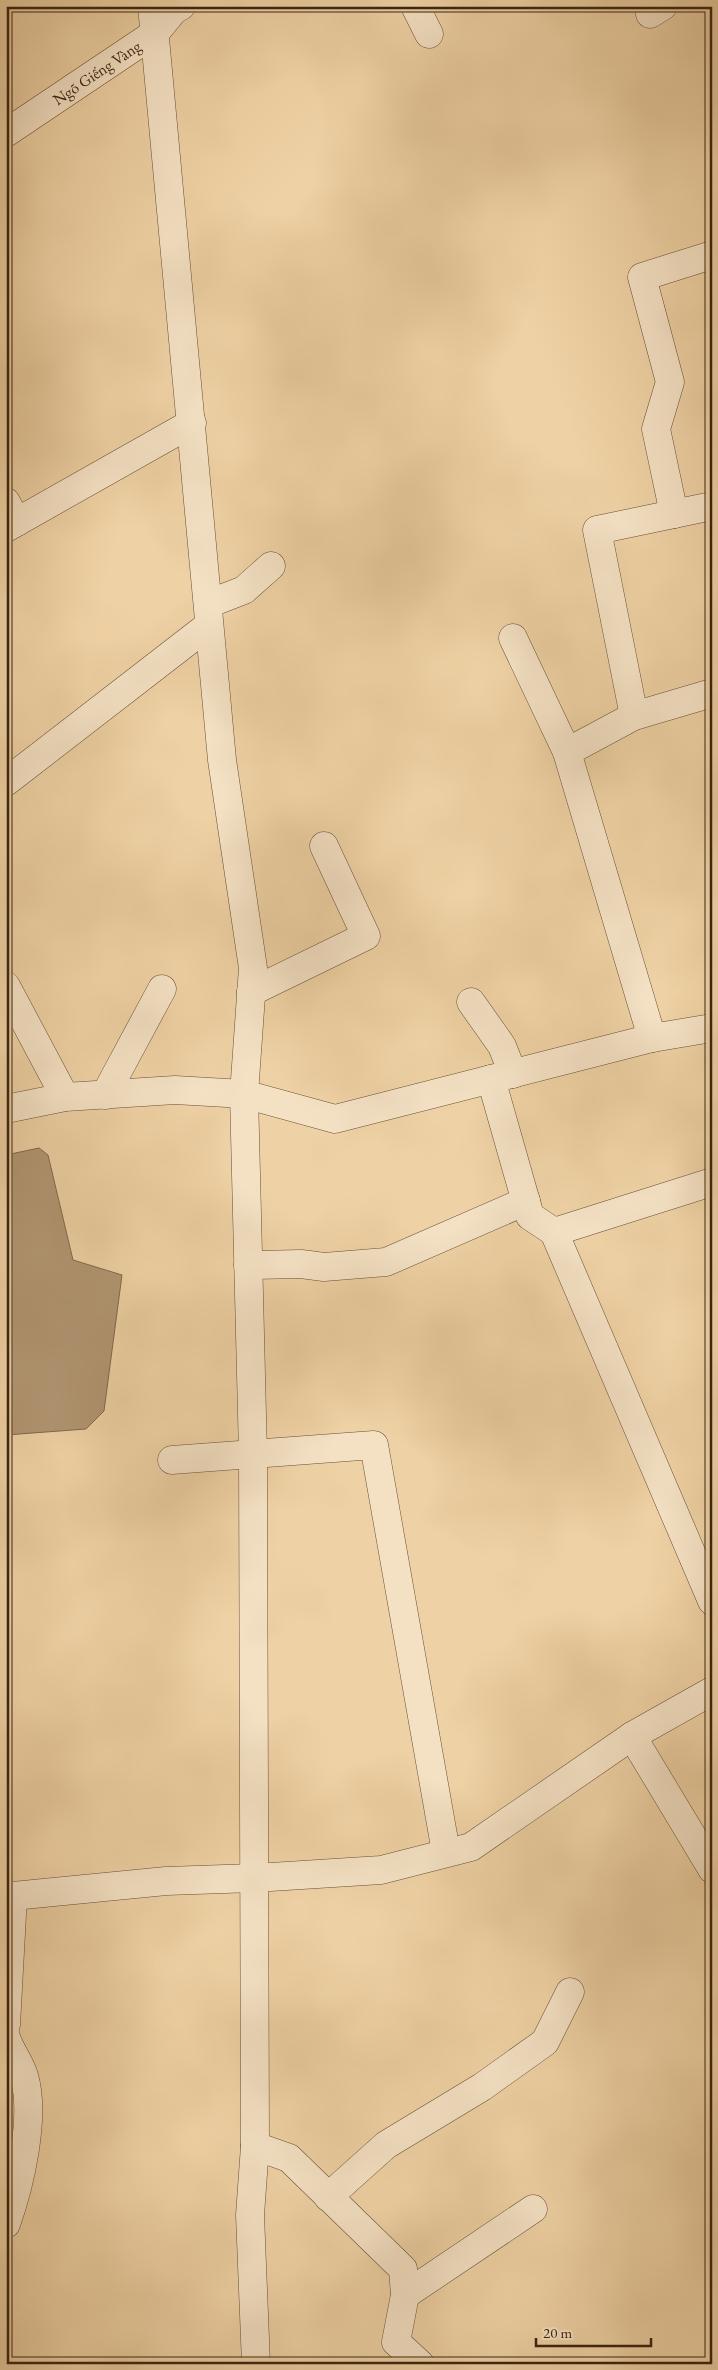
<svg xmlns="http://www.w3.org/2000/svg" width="718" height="2370" font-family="'EB Garamond',serif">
<rect width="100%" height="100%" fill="#eed1a4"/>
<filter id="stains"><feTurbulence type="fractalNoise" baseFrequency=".004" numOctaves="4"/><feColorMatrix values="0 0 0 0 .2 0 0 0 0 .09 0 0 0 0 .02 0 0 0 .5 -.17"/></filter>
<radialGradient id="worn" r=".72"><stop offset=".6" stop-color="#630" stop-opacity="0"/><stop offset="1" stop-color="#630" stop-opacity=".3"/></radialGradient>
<path fill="#b19672" stroke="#81684c" d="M39,1148L48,1155L73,1260L122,1275L104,1411L86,1429L6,1435V1155Z"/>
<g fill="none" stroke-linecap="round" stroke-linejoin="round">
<defs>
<g id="minor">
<path d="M152,6L222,760L253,968L244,1094L253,1454L255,2146L250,2215L256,2364"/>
<path d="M415,6L429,34"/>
<path d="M650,14L663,6"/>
<path id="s1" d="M6,133L155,33L174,10L181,6"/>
<path d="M6,502L17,522"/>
<path d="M674,514L656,429L670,382L642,277L712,255"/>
<path d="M6,528L192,423"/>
<path d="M208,604L244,590L271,566"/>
<path d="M513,638L567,752"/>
<path d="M634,716L712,693"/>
<path d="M6,782L209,625"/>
<path d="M6,986L65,1097"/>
<path d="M251,992L366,936L324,846"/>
<path d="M471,1002L502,1046L513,1074"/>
<path d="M652,1038L567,752L634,716L597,530L712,506"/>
<path d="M491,1079L530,1216L554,1232L712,1601"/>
<path d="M105,1095L162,989"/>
<path d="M6,1109L65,1097L175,1090L244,1094L335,1119L652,1038L712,1028"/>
<path d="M554,1232L712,1182"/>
<path d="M248,1265L301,1264L324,1267L386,1262L526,1201"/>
<path d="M172,1460L374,1445L446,1852"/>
<path d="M632,1736L712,1869"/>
<path d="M6,1894L13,1896L166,1881L254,1878L381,1870L471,1847L632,1736L712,1691"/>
<path d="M6,2025L13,1896"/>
<path d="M6,2037C10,2051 20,2062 24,2076C36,2116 20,2185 6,2224"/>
<path d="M255,2146L289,2158L403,2269L405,2295L396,2342L420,2364"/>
<path d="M328,2197L386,2145L482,2087L545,2042L570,1992"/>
<path d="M405,2295L533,2209"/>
</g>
</defs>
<use href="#minor" stroke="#674f36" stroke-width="29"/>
<use href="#minor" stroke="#f4e1c4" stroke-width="28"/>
</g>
<g text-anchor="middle" stroke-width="4" stroke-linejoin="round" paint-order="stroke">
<g font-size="16" fill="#3a2412" stroke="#f4e1c4">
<text dy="6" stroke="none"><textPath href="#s1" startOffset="109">Ngõ Giếng Vàng</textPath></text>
</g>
</g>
<rect width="718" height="2370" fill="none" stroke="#eed1a4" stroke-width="25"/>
<rect x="8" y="8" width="703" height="2355" fill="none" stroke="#3a2412" stroke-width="2.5"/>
<rect x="12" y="12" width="693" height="2345" fill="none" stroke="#3a2412"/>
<path d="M536 2338v8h115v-8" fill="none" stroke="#3a2412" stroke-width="2.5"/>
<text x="543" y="2338" font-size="15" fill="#3a2412" stroke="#f4e1c4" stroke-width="4" paint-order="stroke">20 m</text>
<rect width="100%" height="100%" filter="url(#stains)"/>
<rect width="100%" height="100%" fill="url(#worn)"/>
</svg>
